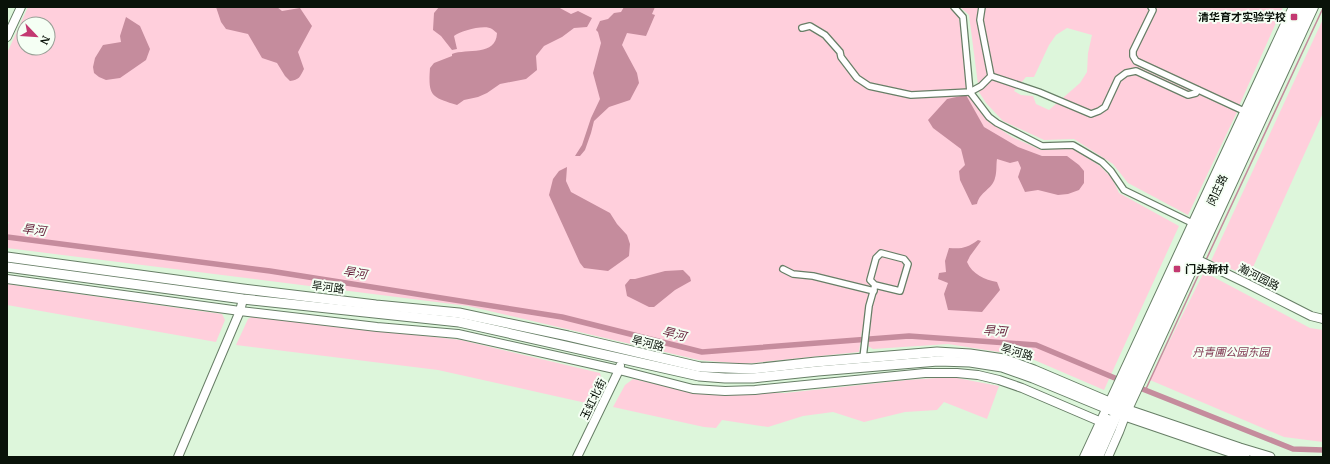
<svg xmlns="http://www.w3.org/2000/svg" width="1330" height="464" font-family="'PT Serif','Noto Sans SC',serif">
<rect width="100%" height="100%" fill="#ddf6db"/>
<g fill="#ffcfdc" fill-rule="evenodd">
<path d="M28,7H950L958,15L960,23L968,94L988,121L1012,137L1041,150L1072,148L1100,166L1112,178L1119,193L1179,226L1104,390L1025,356L948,344L873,349L868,346L870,330H862L859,352L744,364L699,360L468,306L7,248V226L9,222H7V53ZM24,24H48V48H24Z"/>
<path d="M960,7H1283L1239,106L1137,66L1237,112L1188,215L1128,183L1113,164L1074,139L1044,140L1003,121L986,103L979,92L969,15ZM1067,28L1092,35L1088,53L1087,72L1080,83L1049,110L1036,104L1033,96L1021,95L1014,91L1026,77H1034L1049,45L1056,35Z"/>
<path d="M1323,19V113L1249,276L1211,261Z"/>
<path d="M1204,272L1310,328L1323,330V442L1284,437L1150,380Z"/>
<path d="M7,284L222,314L225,320L216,342L7,305Z"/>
<path d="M253,316L461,340L600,373L603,384L595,405L438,370L236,345L248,319Z"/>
<path d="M952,377L999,386L987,419L944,402L937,410L905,412L864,422L833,412L803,416L768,427L722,420L716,428L704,427L613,407L625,385L633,379L691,392L785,393L907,380Z"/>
</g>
<g fill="#c58c9d">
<path d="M216,7H277L282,11L300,8L312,26L298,52L304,69C300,77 299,80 290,81L285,76L277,63L262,58L248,34L226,29L221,22Z"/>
<path d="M439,7H558L571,14L578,11L592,18L587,27L574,28L562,37L544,46L536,56L537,70L526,79L500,84L487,93L478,97L464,100L457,105C431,97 428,96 430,68L434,63L452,56V54C467,48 496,57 497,33C495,32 494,30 492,29C485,24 460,31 454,36L457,49L452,50L441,36L433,30L434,13Z"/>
<path d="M624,7H655L652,14L655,15L646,36L627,33L622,45L637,73L639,83L630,100L609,107L594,121L591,133L585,150L580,156H575L582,145L591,118L600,99L593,73L601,43L598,32L596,30L600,21L608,19L614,13L621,12Z"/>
<path d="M126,17L140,26L150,49L146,60L120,78L106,80L99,77L94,73L93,67L95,58L103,45L121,42L120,36Z"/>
<path d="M966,95L984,127L1018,147L1042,156H1067L1079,165L1084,171V183L1079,190L1068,194L1058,195L1038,190L1025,192L1018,177L1021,168L1018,161L1010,163L997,159C996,165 997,172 995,178C992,190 980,191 977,204L972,205L960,180L959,171L965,165L961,149L933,128L928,120L947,99Z"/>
<path d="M567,167L566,181L571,192L610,213L617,224L627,235L630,244L629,256L608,271L584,268L580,263L549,195L553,179L559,171Z"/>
<path d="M978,240L981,241L970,256L967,262C972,274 985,280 997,282L1000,290L982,312L948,310L944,294L948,283L938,279L939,273L946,272L945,261L949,248C962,249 967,248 978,240Z"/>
<path d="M683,270L690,277L691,281L675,290L654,307H649L627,296L625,285L630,279H635L665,271Z"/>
</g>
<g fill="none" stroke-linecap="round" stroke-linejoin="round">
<g stroke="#c58c9d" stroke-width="1.5">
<path d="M1206,260L1323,8"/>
<path d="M1145,391L1203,265"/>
</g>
<g stroke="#c58c9d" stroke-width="5.5">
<path d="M7,237L270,271L562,317L702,352L909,336L1036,345L1122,381"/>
<path d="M1135,386L1293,449L1323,450"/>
</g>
<defs>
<g id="street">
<path d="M954,7L963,17L970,92L989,117L997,123L1042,146L1073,145L1102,162L1111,171L1124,190L1194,224"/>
<path d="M1151,7L1153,10L1133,51V56L1136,61L1246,112"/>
<path d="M802,28L810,26L825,35L840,52L841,57L857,78L869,86L911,95L970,92L981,86L991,76L980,20L982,7"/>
<path d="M991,76L1039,92L1091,114L1099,111L1105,107L1118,79L1126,73L1136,71L1188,95L1196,93L1198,90"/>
<path d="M783,269L793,274L813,276L874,291"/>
<path d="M863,358L869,306L875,285L900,291L908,264L904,259L881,253L876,258L870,280L875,285"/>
</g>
<g id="secondary">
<path d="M7,37L21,7"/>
<path d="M1192,257L1246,283L1311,316L1323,319"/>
<path d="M7,279L240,311L377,327L458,334L619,370L693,389L725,391L755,390L925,373H957L978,375L999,380L1022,388L1106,424L1118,414"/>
<path d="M1113,409L1300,7"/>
<path d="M178,457L240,311L243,299"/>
<path d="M577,457L619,370L620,366"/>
<path d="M1084,457L1293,7"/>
<path d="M1091,457L1108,419"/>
<path d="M1099,457L1118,414L1307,7"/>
<path d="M1108,457L1119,432L1125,416L1314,7"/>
</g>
<g id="primary">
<path d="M7,257L243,289L376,305L459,313L568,336L700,367L752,369L816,362L937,352L970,354L1004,359L1034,370L1128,410L1240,448L1270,457"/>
<path d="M7,267L243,299L459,322L699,376L725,378H753L818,371L938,361L970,362L1002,367L1033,378L1125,416L1245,457"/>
</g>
</defs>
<use href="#street" stroke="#677e66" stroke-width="8"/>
<use href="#secondary" stroke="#677e66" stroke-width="10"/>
<use href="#primary" stroke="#677e66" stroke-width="11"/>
<use href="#street" stroke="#fff" stroke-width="5.5"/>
<use href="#secondary" stroke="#fff" stroke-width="8"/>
<use href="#primary" stroke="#fff" stroke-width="9"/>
</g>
<g fill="#c33971" stroke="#f5fff4" stroke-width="1.5">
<rect x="1290" y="13" width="8" height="8" rx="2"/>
<rect x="1173" y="265" width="8" height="8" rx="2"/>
</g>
<g text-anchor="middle" stroke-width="4" stroke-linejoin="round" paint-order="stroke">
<g font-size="11" font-weight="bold" fill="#091209" stroke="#f5fff4" text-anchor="end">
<text x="1286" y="21">清华育才实验学校</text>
<text x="1185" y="273" text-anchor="start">门头新村</text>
</g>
<g font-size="11" fill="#091209" stroke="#f5fff4">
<text transform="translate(1217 190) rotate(-65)" y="4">闵庄路</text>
<text transform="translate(1259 277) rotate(27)" y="4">瀚河园路</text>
<text transform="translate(328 287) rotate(7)" y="4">旱河路</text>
<text transform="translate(648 343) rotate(14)" y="4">旱河路</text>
<text transform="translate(1017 352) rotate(16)" y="4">旱河路</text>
<text transform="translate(593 399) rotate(-64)" y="4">玉虹北街</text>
</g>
<g font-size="11" font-style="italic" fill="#823a53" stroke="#f5fff4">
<text x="1231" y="356">丹青圃公园东园</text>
</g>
<g font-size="12" font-style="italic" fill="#68233d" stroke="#f5fff4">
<text transform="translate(34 230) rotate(7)" y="4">旱河</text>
<text transform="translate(355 273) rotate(9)" y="4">旱河</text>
<text transform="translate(995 331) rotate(4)" y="4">旱河</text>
<text transform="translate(674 334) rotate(14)" y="4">旱河</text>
</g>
</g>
<rect width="1330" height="464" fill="none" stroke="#091209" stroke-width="16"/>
<g transform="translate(36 36) rotate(115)"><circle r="19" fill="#f5fff4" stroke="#97a096"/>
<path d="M0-3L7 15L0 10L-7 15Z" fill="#c33971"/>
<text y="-6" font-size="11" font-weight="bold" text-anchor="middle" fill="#091209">N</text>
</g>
</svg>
